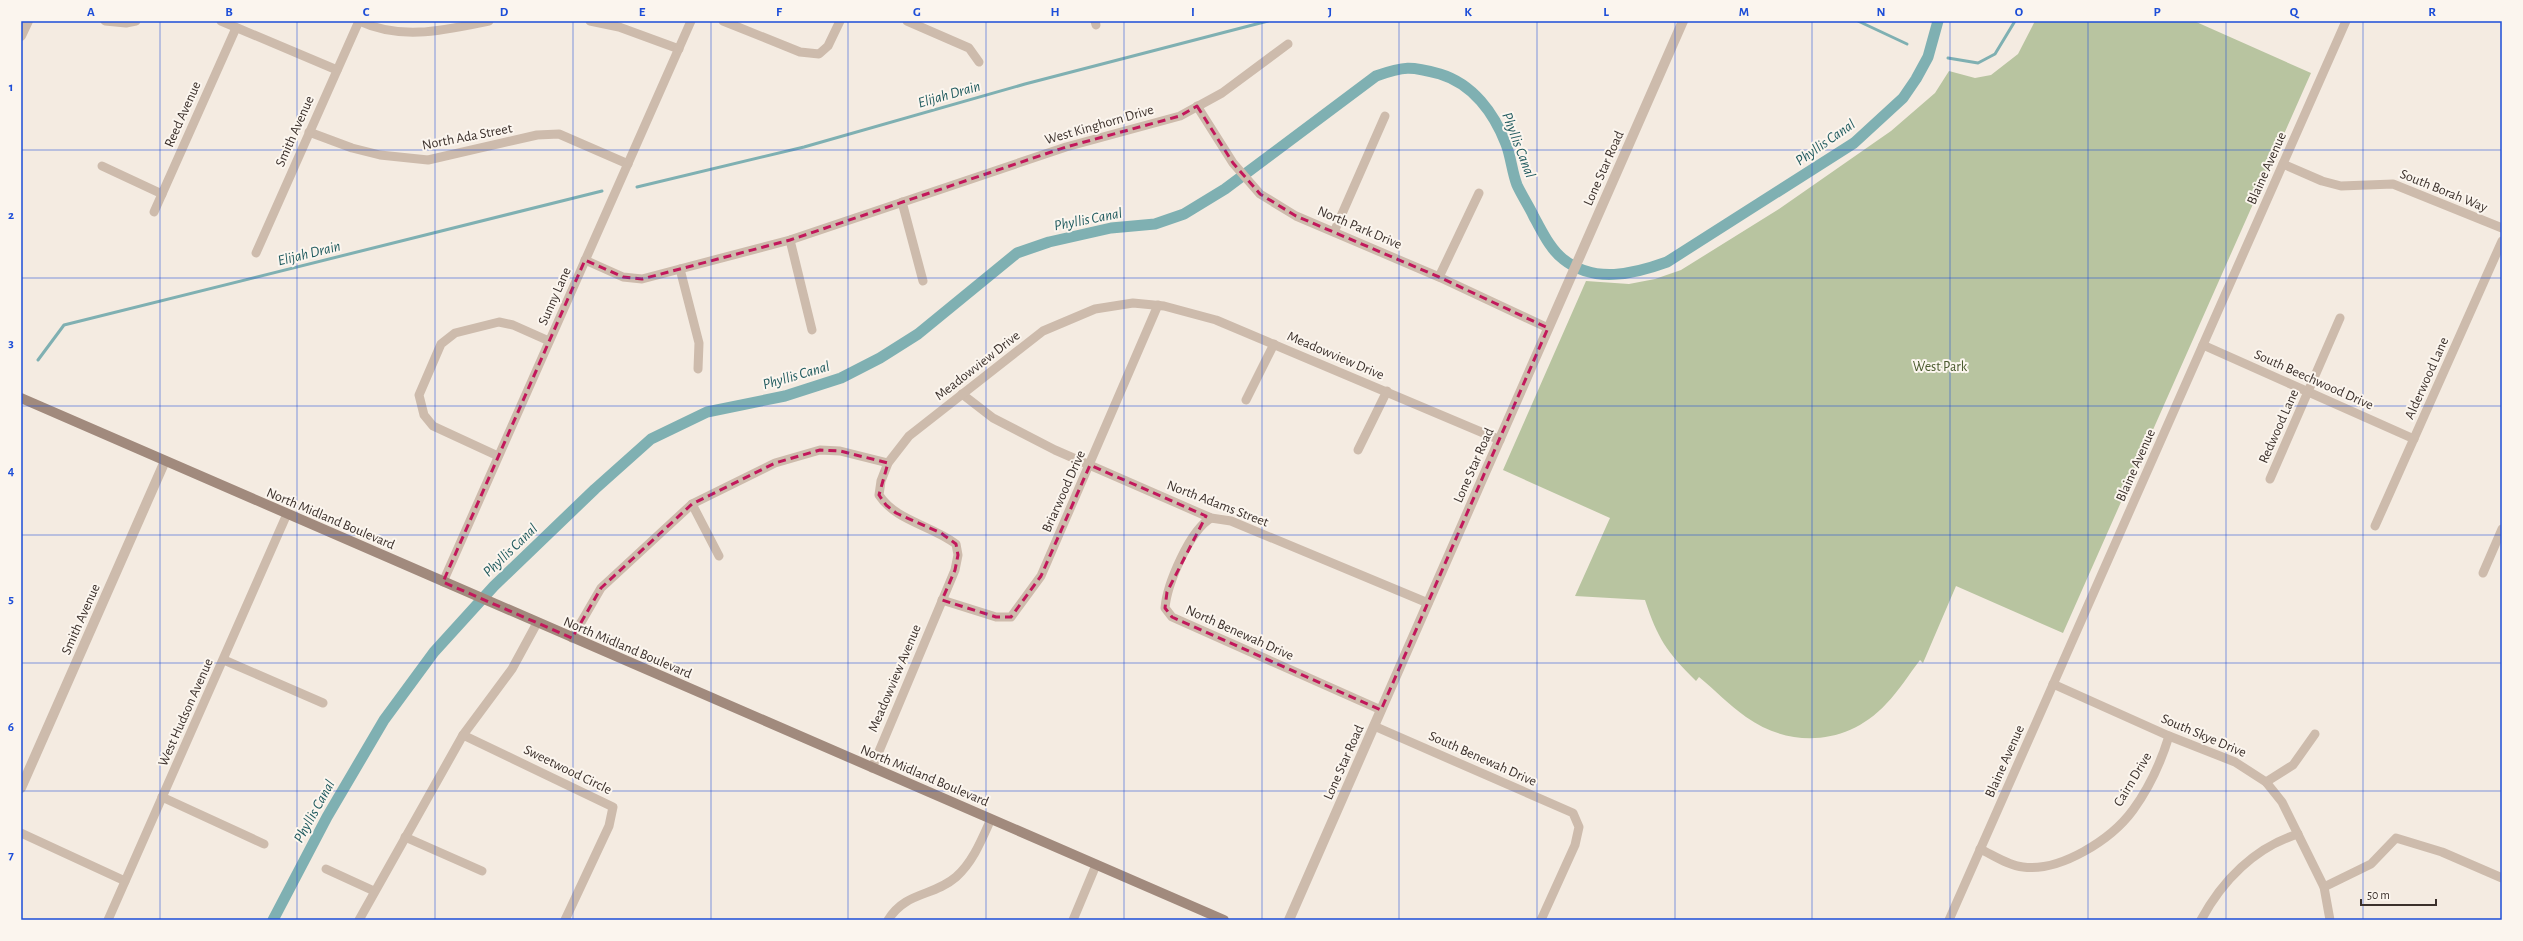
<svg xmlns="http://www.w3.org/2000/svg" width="2523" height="941" font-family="'Alegreya Sans',sans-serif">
<rect width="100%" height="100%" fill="#f4ebe1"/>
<path fill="#b8c4a0" d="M2035,21H2194L2311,73L2063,633L1956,586L1923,663L1920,660C1909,674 1899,691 1886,704C1848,745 1791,749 1746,717C1729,705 1715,690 1699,677L1696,681C1666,651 1658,639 1645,600L1575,596L1610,518L1503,470L1586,281L1629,284L1655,279L1681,270L1779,209L1891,131L1935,93L1949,71L1975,78L1991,75L2018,54Z"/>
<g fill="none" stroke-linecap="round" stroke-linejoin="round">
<g stroke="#7fb0b2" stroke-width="3">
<path d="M1858,21L1907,44"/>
<path d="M1948,58L1978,63L1995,54L2015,21"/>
<path d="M637,187L804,147L1025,84L1268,21"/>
<path d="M38,360L64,325L602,191"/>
</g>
<path stroke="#7fb0b2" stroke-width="11" d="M273,920L327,817L384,720L434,652L494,586L595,489L651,439L707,412L785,396L841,378L880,358L918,334L1017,253L1049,242L1111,228L1155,224L1184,214L1225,189L1376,76C1404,66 1411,66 1440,74C1473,84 1494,113 1506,144C1511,157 1512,172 1517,185C1522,196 1529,206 1534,217C1542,231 1550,249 1563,259C1594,284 1634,274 1667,262L1854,143L1903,98L1916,79L1928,57L1938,21"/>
<g stroke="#cdbbac" stroke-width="9">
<path d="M105,21L126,23L136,21"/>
<path d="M221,21L337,70"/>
<path d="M359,21C402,41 445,30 489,21"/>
<path d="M590,21L619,27L679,49"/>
<path d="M723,21L800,52L819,54L828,46L840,21"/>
<path d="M907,21L969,48L979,62"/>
<path d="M1095,21L1096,25"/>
<path d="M1197,106L1233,163L1260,194L1296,216L1439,277L1548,328"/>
<path d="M309,132L352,148L380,155L428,160L537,135L559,134L628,164"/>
<path d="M2283,164L2322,181L2341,186L2393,184L2502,228"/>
<path d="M102,166L162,194"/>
<path d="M902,202L923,281"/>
<path d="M154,212L236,28"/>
<path d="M1334,232L1385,116"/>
<path d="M790,240L812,330"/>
<path d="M256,253L359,21"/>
<path d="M585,260L623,277L642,279L790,240L1066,147L1180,116L1222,93L1288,44"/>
<path d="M680,269L699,343L698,369"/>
<path d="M1439,277L1479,193"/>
<path d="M2203,345L2414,439"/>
<path d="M962,394L993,418L1055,450L1211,518L1231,521L1428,603"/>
<path d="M1246,400L1274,344"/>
<path d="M1358,450L1387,391"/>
<path d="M498,456L433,426L424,415L419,395L441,344L455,333L499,322L513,325L549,341"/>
<path d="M2270,479L2340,318"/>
<path d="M692,504L719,556"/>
<path d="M1211,518C1190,530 1167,584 1165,608L1172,617L1381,710"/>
<path d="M2375,526L2502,241"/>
<path d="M2483,573L2502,529"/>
<path d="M443,582L691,21"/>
<path d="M942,600L996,617H1011L1041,576L1158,305"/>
<path d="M572,638L601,588L692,504L775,463L820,450L840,451L888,463"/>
<path d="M224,660L323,703"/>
<path d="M2053,684L2169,736L2235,762L2266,782L2282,802L2324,887L2330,920"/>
<path d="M1374,726L1573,813L1579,827L1575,845L1541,920"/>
<path d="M463,735L613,807L609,826L565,920"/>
<path d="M872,768L955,570L958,555L956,544C931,525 896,521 879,495L881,481L888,463L909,436L1043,331L1095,309L1133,303L1164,306L1216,320L1500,440"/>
<path d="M2266,782L2293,765L2315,734"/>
<path d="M162,797L264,844"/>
<path d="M21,833L125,881"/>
<path d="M405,837L482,871"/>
<path d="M1980,849C1993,855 2009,866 2023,867C2060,872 2111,840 2133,810C2149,788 2161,762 2169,736"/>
<path d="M326,869L374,891"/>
<path d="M2324,887L2371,864L2396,838L2442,852L2502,878"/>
<path d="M108,920L287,514"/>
<path d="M359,920L463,735L512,669L537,623"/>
<path d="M888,920C906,891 933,897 956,877C973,862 982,839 991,819"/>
<path d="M1073,920L1096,865"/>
<path d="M1949,920L2346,21"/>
<path d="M2201,920C2222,881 2255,847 2298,834"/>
</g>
<g stroke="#cdbbac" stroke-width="10">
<path d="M21,36L28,21"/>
<path d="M21,788L165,461"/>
<path d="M1289,920L1683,21"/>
</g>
<path stroke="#a18a7d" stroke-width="10" d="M21,398L1224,920"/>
</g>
<path fill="none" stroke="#c2185b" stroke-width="3" stroke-dasharray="8 5" stroke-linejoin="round" d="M1197,106L1233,163L1260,194L1296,216L1439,277L1548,328L1381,710L1172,617L1165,608L1167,592L1206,516L1090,465L1041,576L1011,617H996L942,600L955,570L958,555L956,544L941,533L896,513L886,505L879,495L888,463L840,451L820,450L775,463L692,504L601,588L572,638L443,582L585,260L623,277L642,279L790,240L1066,147L1180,116Z"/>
<path fill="none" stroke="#1d4ed8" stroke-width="1" stroke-opacity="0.55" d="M160,21V920M297,21V920M435,21V920M573,21V920M711,21V920M848,21V920M986,21V920M1124,21V920M1262,21V920M1399,21V920M1537,21V920M1675,21V920M1812,21V920M1950,21V920M2088,21V920M2226,21V920M2363,21V920M21,150H2502M21,278H2502M21,406H2502M21,535H2502M21,663H2502M21,791H2502"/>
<g text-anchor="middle" stroke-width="4" stroke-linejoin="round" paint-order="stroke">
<g font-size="14" fill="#3b302b" stroke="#fbf5ee">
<text transform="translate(182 114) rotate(-66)" y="5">Reed Avenue</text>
<text transform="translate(1099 124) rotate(-16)" y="5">West Kinghorn Drive</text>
<text transform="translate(294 131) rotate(-66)" y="5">Smith Avenue</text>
<text transform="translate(467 136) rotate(-11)" y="5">North Ada Street</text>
<text transform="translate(1603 168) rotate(-66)" y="5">Lone Star Road</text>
<text transform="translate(2266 168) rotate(-66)" y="5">Blaine Avenue</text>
<text transform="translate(2444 190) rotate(22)" y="5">South Borah Way</text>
<text transform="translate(1360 227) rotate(23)" y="5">North Park Drive</text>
<text transform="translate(554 296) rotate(-66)" y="5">Sunny Lane</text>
<text transform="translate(1336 355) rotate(23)" y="5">Meadowview Drive</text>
<text transform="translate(977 365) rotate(-38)" y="5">Meadowview Drive</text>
<text transform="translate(2426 378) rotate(-66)" y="5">Alderwood Lane</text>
<text transform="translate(2314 379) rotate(24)" y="5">South Beechwood Drive</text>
<text transform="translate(2278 426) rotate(-66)" y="5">Redwood Lane</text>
<text transform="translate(1473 465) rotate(-66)" y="5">Lone Star Road</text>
<text transform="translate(2135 465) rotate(-66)" y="5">Blaine Avenue</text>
<text transform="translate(1063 491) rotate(-66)" y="5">Briarwood Drive</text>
<text transform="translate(1218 503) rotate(21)" y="5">North Adams Street</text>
<text transform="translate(331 518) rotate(23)" y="5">North Midland Boulevard</text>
<text transform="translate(80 619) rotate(-66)" y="5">Smith Avenue</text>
<text transform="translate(1240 632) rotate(24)" y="5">North Benewah Drive</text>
<text transform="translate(628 647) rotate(23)" y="5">North Midland Boulevard</text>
<text transform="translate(894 678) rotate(-67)" y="5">Meadowview Avenue</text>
<text transform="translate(185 712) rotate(-66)" y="5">West Hudson Avenue</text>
<text transform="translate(2204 735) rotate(23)" y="5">South Skye Drive</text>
<text transform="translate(1483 758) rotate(24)" y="5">South Benewah Drive</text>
<text transform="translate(2004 761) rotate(-66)" y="5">Blaine Avenue</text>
<text transform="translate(1343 762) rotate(-66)" y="5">Lone Star Road</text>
<text transform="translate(568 769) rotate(26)" y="5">Sweetwood Circle</text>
<text transform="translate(925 775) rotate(23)" y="5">North Midland Boulevard</text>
<text transform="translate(2132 779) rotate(-59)" y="5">Cairn Drive</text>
</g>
<g font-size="14" fill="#4a5a2e" stroke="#fbf5ee">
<text x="1940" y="371">West Park</text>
</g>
<g font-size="15" font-style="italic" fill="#1f5a5e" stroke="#fbf5ee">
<text transform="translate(949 94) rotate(-16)" y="5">Elijah Drain</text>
<text transform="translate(1825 142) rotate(-35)" y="5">Phyllis Canal</text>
<text transform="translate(1519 145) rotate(69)" y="5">Phyllis Canal</text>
<text transform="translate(1088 219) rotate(-11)" y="5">Phyllis Canal</text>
<text transform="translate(309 253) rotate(-14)" y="5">Elijah Drain</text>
<text transform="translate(796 375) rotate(-16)" y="5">Phyllis Canal</text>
<text transform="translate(510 550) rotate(-44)" y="5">Phyllis Canal</text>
<text transform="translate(314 811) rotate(-61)" y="5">Phyllis Canal</text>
</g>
</g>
<rect width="2523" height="941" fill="none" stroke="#fbf5ee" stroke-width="44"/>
<path d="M2361 899v6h75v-6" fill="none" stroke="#3b302b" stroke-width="2"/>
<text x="2367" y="899" font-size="12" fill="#3b302b" stroke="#fbf5ee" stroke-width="3" paint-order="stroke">50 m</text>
<rect x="22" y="22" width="2479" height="897" fill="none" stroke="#1d4ed8" stroke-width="1.5"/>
<g font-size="13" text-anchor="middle" font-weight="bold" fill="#1d4ed8">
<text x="91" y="16">A</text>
<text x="229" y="16">B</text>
<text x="366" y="16">C</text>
<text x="504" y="16">D</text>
<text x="642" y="16">E</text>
<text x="779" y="16">F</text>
<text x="917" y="16">G</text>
<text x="1055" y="16">H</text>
<text x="1193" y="16">I</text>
<text x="1330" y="16">J</text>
<text x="1468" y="16">K</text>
<text x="1606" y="16">L</text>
<text x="1744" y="16">M</text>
<text x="1881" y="16">N</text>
<text x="2019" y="16">O</text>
<text x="2157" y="16">P</text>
<text x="2294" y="16">Q</text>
<text x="2432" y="16">R</text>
<text x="11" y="91">1</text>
<text x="11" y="219">2</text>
<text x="11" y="347">3</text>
<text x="11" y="475">4</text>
<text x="11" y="603">5</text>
<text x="11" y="731">6</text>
<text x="11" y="859">7</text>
</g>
</svg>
